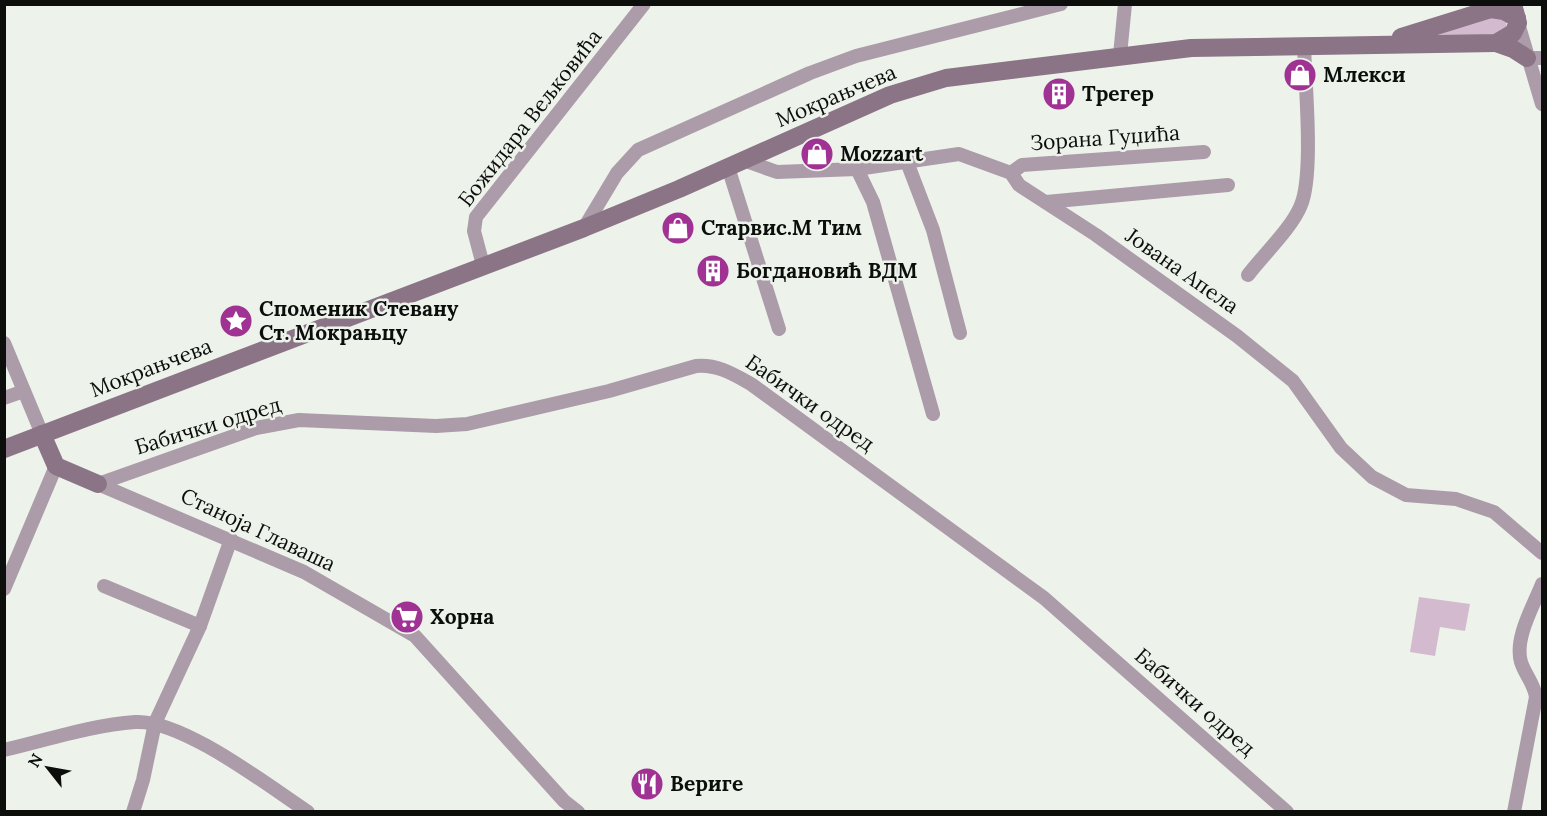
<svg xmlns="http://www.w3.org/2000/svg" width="1547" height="816" font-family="Lora,serif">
<rect width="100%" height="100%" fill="#edf3eb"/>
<g fill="#d4bace">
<path d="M1491,14L1507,20L1506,28L1497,35L1427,36Z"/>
<path d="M1419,597L1470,604L1465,631L1440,627L1435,656L1410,652Z"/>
</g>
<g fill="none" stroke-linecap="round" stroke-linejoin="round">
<g stroke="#ac9ca9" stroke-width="14">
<path d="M1518,23L1542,104"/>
<path d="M1120,55L1125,4"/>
<path d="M1527,58H1542"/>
<path d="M743,160L777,172L857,169L959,154L1011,173L1019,185L1096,235L1237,336L1293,381L1341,448L1372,477L1406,495L1456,499L1494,512L1542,553"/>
<path d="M907,162L933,230L960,333"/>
<path d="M728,167L779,329"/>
<path d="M857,169L873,202L933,414"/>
<path d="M1011,173L1022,165L1204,152"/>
<path d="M1046,202L1228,185"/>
<path d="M584,228L617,173L638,150L810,73L856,56L1061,4"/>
<path d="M483,265L474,231L476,217L644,4"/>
<path d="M1248,275C1263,255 1292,228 1301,205C1314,173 1305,84 1304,45"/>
<path d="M4,343L42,434"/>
<path d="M4,398L24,391"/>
<path d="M98,484L256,428L299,420L436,426L467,424L609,391L696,366C717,364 733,374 751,384L1044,598L1287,812"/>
<path d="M98,484L304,572L415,636L564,801L578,812"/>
<path d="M104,586L200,626"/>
<path d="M4,589L56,466"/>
<path d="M4,750C47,740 92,725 135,722C182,719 267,785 308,812"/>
<path d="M133,812L143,780L155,723L200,626L231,539"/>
<path d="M1514,812L1536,697C1534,683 1525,675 1521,662C1514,638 1534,605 1542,584"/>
</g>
<g stroke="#8a7486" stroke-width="18">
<path d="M1401,37L1491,9L1504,11L1517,18"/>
<path d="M1496,43L1513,49L1527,58"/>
<path d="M42,434L56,466L98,484"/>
<path d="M4,449L584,228L679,189L890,95L946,78L1191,48L1496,43L1513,33L1518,23L1513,4"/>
</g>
</g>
<defs>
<symbol id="shop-disc" viewBox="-11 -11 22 22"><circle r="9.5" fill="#9f3292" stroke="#edf3eb"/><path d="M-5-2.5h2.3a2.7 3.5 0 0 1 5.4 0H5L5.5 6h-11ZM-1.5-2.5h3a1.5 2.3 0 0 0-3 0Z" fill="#fff"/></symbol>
<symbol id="building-disc" viewBox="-11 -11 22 22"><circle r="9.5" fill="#9f3292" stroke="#edf3eb"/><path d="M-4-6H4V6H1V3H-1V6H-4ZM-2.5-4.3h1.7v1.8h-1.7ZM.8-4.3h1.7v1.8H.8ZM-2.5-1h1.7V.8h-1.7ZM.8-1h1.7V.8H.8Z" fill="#fff"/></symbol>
<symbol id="sight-disc" viewBox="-11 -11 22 22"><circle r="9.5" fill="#9f3292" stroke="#edf3eb"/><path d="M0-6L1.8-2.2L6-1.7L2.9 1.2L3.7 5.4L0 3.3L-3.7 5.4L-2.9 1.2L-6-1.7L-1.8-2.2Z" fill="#fff"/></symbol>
<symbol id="supermarket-disc" viewBox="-11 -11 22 22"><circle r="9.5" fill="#9f3292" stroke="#edf3eb"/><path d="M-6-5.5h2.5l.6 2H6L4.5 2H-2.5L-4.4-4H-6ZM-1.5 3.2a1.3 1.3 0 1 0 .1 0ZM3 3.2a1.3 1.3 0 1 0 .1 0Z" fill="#fff"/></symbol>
<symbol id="restaurant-disc" viewBox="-11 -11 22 22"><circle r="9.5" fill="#9f3292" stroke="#edf3eb"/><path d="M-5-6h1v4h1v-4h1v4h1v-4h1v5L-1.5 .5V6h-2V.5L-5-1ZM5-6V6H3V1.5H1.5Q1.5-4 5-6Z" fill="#fff"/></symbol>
</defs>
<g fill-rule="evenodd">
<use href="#shop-disc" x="1281" y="56" width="38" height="38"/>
<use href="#building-disc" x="1040" y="75" width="38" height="38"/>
<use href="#shop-disc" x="798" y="135" width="38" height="38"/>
<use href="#shop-disc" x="659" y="209" width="38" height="38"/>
<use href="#building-disc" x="694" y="252" width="38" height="38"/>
<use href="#sight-disc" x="217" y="302" width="38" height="38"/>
<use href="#supermarket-disc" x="388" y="598" width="38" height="38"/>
<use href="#restaurant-disc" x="628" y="765" width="38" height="38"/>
</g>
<g text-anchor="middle" stroke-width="5" stroke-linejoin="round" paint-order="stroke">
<g font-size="21" font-weight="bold" fill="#0c0e0c" stroke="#edf3eb" text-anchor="start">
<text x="1323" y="82">Млекси</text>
<text x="1082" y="101">Трегер</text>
<text x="840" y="161">Mozzart</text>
<text x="701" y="235">Старвис.М Тим</text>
<text x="736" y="278">Богдановић ВДМ</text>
<text x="259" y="316">Споменик Стевану<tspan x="259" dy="24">Ст. Мокрањцу</tspan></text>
<text x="430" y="624">Хорна</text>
<text x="670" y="791">Вериге</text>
</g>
<g font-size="21" fill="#0c0e0c" stroke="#edf3eb">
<text transform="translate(836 96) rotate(-23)" y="7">Мокрањчева</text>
<text transform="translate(530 118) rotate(-52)" y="7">Божидара Вељковића</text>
<text transform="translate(1105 138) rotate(-4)" y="7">Зорана Гуџића</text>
<text transform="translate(1182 271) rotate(35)" y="7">Јована Апела</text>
<text transform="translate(151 368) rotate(-21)" y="7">Мокрањчева</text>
<text transform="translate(810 403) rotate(35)" y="7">Бабички одред</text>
<text transform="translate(208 426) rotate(-17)" y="7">Бабички одред</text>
<text transform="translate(258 530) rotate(25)" y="7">Станоја Главаша</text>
<text transform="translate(1195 702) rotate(41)" y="7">Бабички одред</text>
</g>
</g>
<rect width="1547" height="816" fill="none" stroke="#0c0e0c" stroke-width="12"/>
<g transform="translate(48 768) rotate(301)" stroke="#edf3eb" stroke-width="4.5" paint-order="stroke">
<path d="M0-4.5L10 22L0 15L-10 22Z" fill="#0c0e0c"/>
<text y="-9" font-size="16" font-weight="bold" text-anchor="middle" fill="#0c0e0c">N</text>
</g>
</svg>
